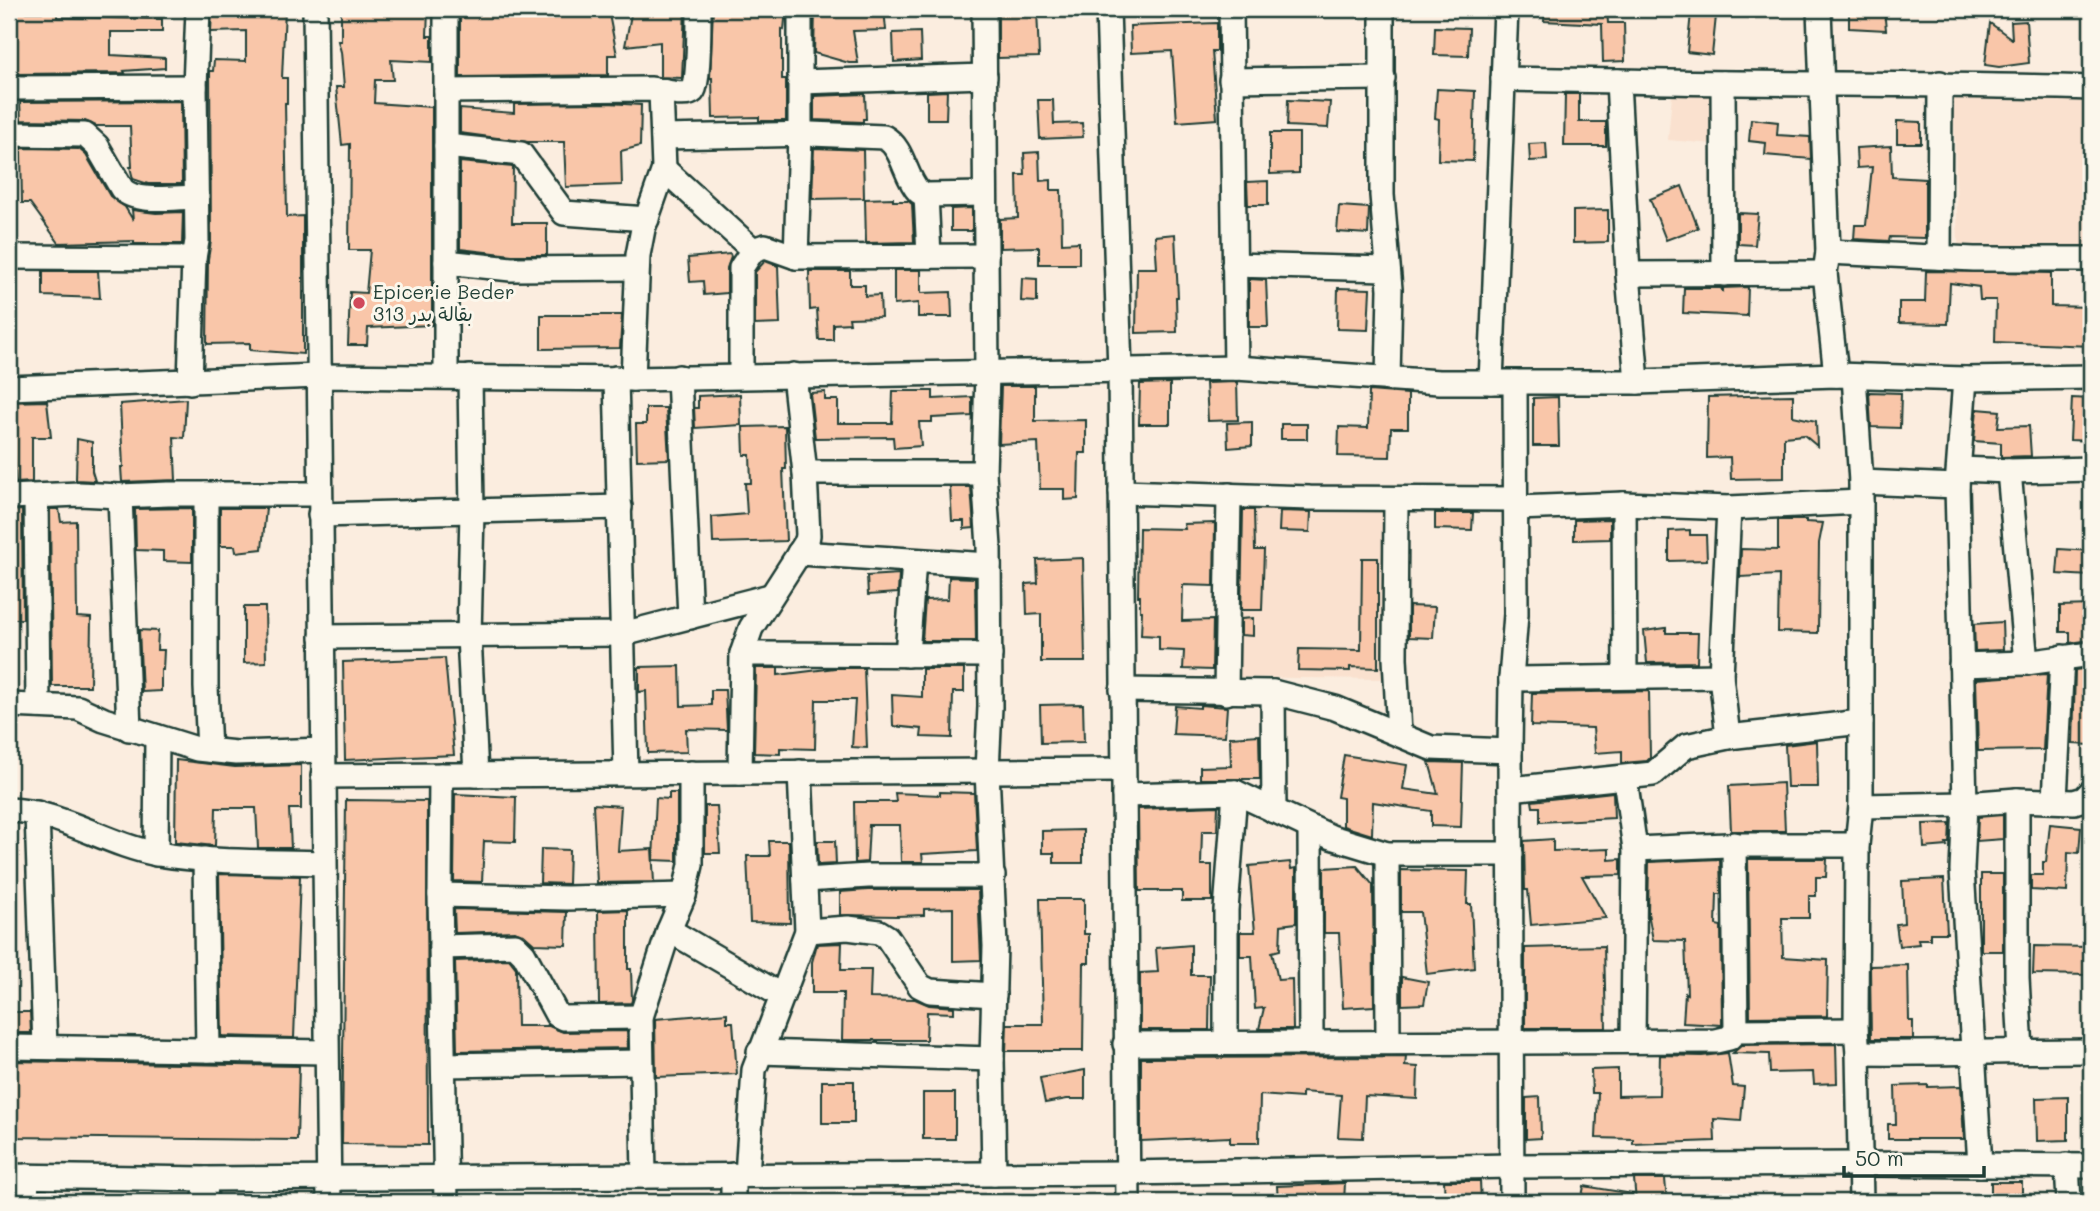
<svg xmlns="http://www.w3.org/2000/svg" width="2100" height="1211" font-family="Mali,'Playpen Sans Arabic',sans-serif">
<rect width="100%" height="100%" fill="#fbeddf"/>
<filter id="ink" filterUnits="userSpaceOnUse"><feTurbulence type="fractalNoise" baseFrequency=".0143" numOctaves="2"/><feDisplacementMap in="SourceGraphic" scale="14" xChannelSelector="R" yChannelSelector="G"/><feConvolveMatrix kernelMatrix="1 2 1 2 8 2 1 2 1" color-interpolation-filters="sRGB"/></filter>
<g filter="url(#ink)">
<g fill="#fae1cf">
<path d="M1953,82H2091V245L1958,246Z"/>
<path d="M1673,83L1718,86L1713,144L1668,140Z"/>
<path d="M1234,504L1386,505L1383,679L1232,677Z"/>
</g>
<g fill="#f9c6a9" stroke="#1f3d34" stroke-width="2">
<path d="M212,9H285L282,78H287V103H285L287,217L303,216V354L250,350V343L207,344L208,259L211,241L210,71H213L214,60L246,61V31L211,32Z"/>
<path d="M341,9H428L427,36H432V62L391,60L393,80H375L374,103L432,107V325L368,328L367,345H348L350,292L366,293L370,250H349L350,144L342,145L336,87H344L341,52L338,41H341Z"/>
<path d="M460,9H483V15L512,13L513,18L608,9L617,55H608V75L460,77Z"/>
<path d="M632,9H685L682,78L660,77V42L625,46Z"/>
<path d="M713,9H786L784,30L782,29V79H786V121H759V117L713,118L712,78H710Z"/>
<path d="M815,9H884L886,30L853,31L858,63H849L814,53Z"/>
<path d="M998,9H1037L1039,57L998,58Z"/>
<path d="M1545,9H1607L1608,23H1624L1625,61L1603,62L1602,24L1544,21Z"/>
<path d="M1849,9H1884L1886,30L1849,28Z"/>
<path d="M16,12H57V17L162,19V32H111V55L165,58V68L124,71L125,73L15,74Z"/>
<path d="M1691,13L1716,16L1712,55L1687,52Z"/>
<path d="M2026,21L2029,63L1999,67L1985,65L1990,23L2012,39L2011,22Z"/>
<path d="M1217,23V51H1212L1217,119L1177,122L1172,51L1131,53L1130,26Z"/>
<path d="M1435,27L1469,28L1468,56L1434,55Z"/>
<path d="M920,32L921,60L894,62L893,33Z"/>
<path d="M1437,89L1475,91L1473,161L1438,160L1439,119L1435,118Z"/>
<path d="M947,91L946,119H927V92Z"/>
<path d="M865,94L866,119H863V122L814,120V96Z"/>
<path d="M1565,94H1579V122H1606V146H1564Z"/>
<path d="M1038,100H1053L1054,124L1082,123L1083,137L1040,139Z"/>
<path d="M1288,100L1330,102L1328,128L1287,126Z"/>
<path d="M181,101L182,184H148L133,179L130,167H132L130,126H96L85,121L21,120L20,102Z"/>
<path d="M608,103L641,105L640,146L621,151L622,185L566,187L564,142H528L460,133V109L514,113V104Z"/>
<path d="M1751,119L1778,122L1777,135L1810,137L1811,159L1765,155L1766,143L1749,141Z"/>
<path d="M1897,121L1921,122V143H1897Z"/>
<path d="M1270,133H1299V173L1270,174Z"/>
<path d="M1546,143L1547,160L1530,161L1529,144Z"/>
<path d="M1891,146L1892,177L1925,179V238L1890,237L1889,241L1854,239L1855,225H1866L1872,167L1857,168L1856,148Z"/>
<path d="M21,148L79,149L86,155L110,196L125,207L133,220L132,210L156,213L183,212L182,244H134V241L59,243L30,203H22Z"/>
<path d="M814,148L863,150L864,198L812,199Z"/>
<path d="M1039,152L1040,181L1051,180V190H1061L1062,243L1079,242V264H1039V247L1000,248V219L1018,218L1017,175H1025L1024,153Z"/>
<path d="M460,162L513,167L512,223H547V255H512L460,249Z"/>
<path d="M1268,181V205H1248L1247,182Z"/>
<path d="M1682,186L1698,228L1666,240L1650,199Z"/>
<path d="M893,198V201H908L912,204L914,242L866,243L865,199Z"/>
<path d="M1339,206L1369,208L1368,234L1337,232Z"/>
<path d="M972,208V231H951V209Z"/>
<path d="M1608,210V242L1573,243V211Z"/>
<path d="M1738,213L1758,214L1755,245L1738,244Z"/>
<path d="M1175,234L1178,297H1176L1177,332L1136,333L1137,268H1157L1155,236Z"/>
<path d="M730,254L731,257L727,268V293L704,295L703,281L690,282L688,258Z"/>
<path d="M765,261L778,266L780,324L755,325V272Z"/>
<path d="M894,270H921V293L951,292L952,317H918V303L894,305Z"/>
<path d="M43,271H98L100,298L43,296Z"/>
<path d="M809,271H850V285H865V296L880,295L881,317L849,318L850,323L833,324V340H819L817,309L810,310Z"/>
<path d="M1926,271L2051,273V306L2091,307V346L1995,342L1996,300H1980L1979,287L1950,283L1948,324L1899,323V302H1925Z"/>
<path d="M1022,278L1037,279V302L1021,301Z"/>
<path d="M1249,279L1266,280L1268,327H1249Z"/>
<path d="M1748,287L1747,316L1683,313L1684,288H1721L1723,292V288Z"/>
<path d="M1338,288L1370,289L1368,330L1337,329Z"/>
<path d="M541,315H622L620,348L541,349Z"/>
<path d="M1237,382L1238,420L1208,421L1206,383Z"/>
<path d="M1170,383V424H1139L1140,384Z"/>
<path d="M1001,386H1035V421L1086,420V453H1079L1078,499L1064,500V489H1040L1038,442L999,444Z"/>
<path d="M893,391H933V399L972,397V416L932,418V422H919L921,446L894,448L893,437L815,438L810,393L825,392V400H838V423H892Z"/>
<path d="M1369,391L1408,394V428H1391L1390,457L1338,456L1339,427L1368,428Z"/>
<path d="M1869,392L1901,393L1900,428L1871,427Z"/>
<path d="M740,394L741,425L695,428L694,408H698V396Z"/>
<path d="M1793,395V416L1816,421L1817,446L1804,435L1784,437V478L1731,479L1730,457L1707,458L1708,397Z"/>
<path d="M1558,397L1559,446H1533V398Z"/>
<path d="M2072,398L2091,399V441L2070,440Z"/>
<path d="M186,399L184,438L174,437L176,480L122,482L121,467H123L120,404Z"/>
<path d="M47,401L51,437H32V482L16,483L13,438H9V402Z"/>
<path d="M646,408H666L669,459L637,460L636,424H646Z"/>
<path d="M1977,409L2000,411L1998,427L2029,426L2031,456L2001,457V443L1974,441Z"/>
<path d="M1252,422V446L1228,448L1227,423Z"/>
<rect x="1281" y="424" width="26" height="15"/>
<path d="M785,426L786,469H783L786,541L713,543L712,517L747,514L745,483H751L750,455H744L743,427Z"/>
<path d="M77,439L92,442V471L95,481L76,480Z"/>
<path d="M950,487H971L974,528L964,529V521H952Z"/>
<path d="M192,508V562L163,561V551L136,550L135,509Z"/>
<path d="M220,508H266L262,549L236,552L235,546H220Z"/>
<path d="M50,509H59L61,522L76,521L77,617L91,618L90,686H52Z"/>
<path d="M22,510L23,619H9V511Z"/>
<path d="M1243,510H1254L1255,550H1264L1262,610H1241Z"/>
<path d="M1280,511L1311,512L1310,532L1279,531Z"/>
<path d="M1435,513H1473L1472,530L1435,529Z"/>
<path d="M1610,519V539L1574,540V520Z"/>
<path d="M1778,520H1806V522L1823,523L1819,543L1818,633L1778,632L1779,575L1740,577L1741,549L1778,550Z"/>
<path d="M1215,523L1214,586L1183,585L1182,621L1213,620L1212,670L1183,669L1184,651L1159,650V636L1141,635L1142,611H1140V596H1138L1139,528L1185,529L1184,524Z"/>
<path d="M1690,530V535H1706L1707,560L1669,561V531Z"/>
<path d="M2059,549L2091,551L2090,576L2057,574Z"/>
<path d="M1083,558L1085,662H1041V614L1027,615L1026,584L1038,583L1037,560Z"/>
<path d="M1362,558H1378V668L1350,667V671L1298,670L1299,649L1361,650Z"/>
<path d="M899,574L898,593L868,595L867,576Z"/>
<path d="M949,577L975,578L976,641H922L925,600L948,599Z"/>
<path d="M2091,605V640L2070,643V632H2060V606Z"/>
<path d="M1409,606L1435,607L1433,638L1409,637Z"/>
<path d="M244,607H265L266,662L244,663Z"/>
<path d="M1253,618V636L1241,635V619Z"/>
<path d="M2002,622L2003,650L1975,651L1974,624Z"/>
<path d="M1666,628V633H1698L1697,662L1647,663L1644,631Z"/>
<path d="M139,630L158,631L157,650H164L163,670H161V691L142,692Z"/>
<path d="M445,658L454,755L345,760L343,662Z"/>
<path d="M680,666L681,706L711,705V690H725L727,730L686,729L687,752L648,753L646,691L639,692V667Z"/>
<path d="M756,668H778V675L835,668H864L867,748L852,747L855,700H816L815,749L780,748V754L754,753Z"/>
<path d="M2091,668V745L2073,744L2075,670Z"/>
<path d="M922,669H964V692H953L952,738L921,737L922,729L893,726L892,695L922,697Z"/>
<path d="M2047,674L2043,750L1978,751L1976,679Z"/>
<path d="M1649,691L1650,758L1647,761L1622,763V751L1595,753L1593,728L1531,726L1532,693Z"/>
<path d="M1083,704L1084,742L1041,743L1040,705Z"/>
<path d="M1200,705L1227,707L1225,736L1173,734L1175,706L1200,708Z"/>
<path d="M1259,735L1260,779H1200V767L1231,766L1230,737Z"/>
<path d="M1817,741L1818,787H1787L1785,745Z"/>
<path d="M1344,755L1407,765L1403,789L1438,794L1429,762L1463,763L1461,827L1431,826V811L1373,802L1372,835L1343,826V798L1337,797Z"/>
<path d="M176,760L235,767L301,765V809H289L291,848H258L256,808H216L215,846L175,842Z"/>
<path d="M1783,783L1785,831H1731L1729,786Z"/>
<path d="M940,792L974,793L977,851L922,854L923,862H901L900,825H869L867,862L855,863L854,802H896L895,793L940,795Z"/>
<path d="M1613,792L1614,818L1540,822V807H1533L1532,801Z"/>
<path d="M669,793H677V861L653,860L656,798L669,799Z"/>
<path d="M455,794L516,797L515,842L484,841L482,882L454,881Z"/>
<path d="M346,800L427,801L428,1145L342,1144Z"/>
<path d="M593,804L621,806L618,851L652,849L654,882L597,883Z"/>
<path d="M705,806H717L720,853H705Z"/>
<path d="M1218,806L1217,831H1202L1201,865H1212V901H1182V891H1139L1138,809Z"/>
<path d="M2003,815V839L1977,841L1978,817Z"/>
<path d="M1950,823L1949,843H1946L1947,846L1924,848L1923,824Z"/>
<path d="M2050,824L2081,827L2079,853L2068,852L2067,892L2031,890V875H2043V862H2046Z"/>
<path d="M1083,830V863H1054V853H1042V831Z"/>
<path d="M1553,839V851L1609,849V860L1621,859V875L1582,876L1606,918L1531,925L1528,890H1525L1524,841Z"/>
<path d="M769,841H789L790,923L750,922L747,856H770Z"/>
<path d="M817,841H835L836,864L818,865Z"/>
<path d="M541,849L569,850L568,884L540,883Z"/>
<path d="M1720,859L1721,894H1717L1716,925L1721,926L1722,1025L1683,1023L1685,993L1687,994L1685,941L1653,940L1648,913L1649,862Z"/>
<path d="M1748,859H1827L1826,877H1816V896H1809V918H1782L1783,957L1828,960L1827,1016L1750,1017Z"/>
<path d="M1290,862L1291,869L1296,868V923L1281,925L1280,950L1272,952L1278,980L1292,979L1293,1029H1259L1264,1008L1255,1009L1252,956H1240V932H1255L1249,866Z"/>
<path d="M1357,866L1373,885L1374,1006L1343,1008L1339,933H1324V868Z"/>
<path d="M1401,870L1468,871L1467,904H1471L1474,968L1427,974L1420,912H1401Z"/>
<path d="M219,874L300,876L294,1038L222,1036Z"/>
<rect x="1981" y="874" width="22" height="77"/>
<path d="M1944,879L1947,933H1930V939H1918L1919,944L1899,946L1896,924L1904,923L1902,881Z"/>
<path d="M868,890H978L981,960L953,961V908L924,909V915L897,916L840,915V892Z"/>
<path d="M1040,899H1084V934H1089V963H1084L1083,1051H1006L1007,1024H1043Z"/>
<path d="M454,909L567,912L566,945L534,944L524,935L515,931L455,933Z"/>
<path d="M628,910V969H631L632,1000L631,1003L599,1004L598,911Z"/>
<path d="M842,943L841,970H871L870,998L915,999L929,1005L954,1007V1013L927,1012L926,1040H842L843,993H812V962L817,944Z"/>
<path d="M1191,945V975H1210L1209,1030H1140V973L1158,972L1156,948Z"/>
<path d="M1604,946L1606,1028H1525V948Z"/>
<path d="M2034,946L2091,947V975L2033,974Z"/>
<path d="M509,959L516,968L517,1026H549L563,1032L627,1031L628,1048L457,1051L455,961Z"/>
<path d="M1908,965L1909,1021H1913V1039H1871L1870,966Z"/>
<path d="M1402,977L1428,982L1424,1004L1402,1005Z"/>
<path d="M9,1012H30L31,1033H9Z"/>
<path d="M727,1013V1022H733L737,1074L656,1077L655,1019Z"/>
<path d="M1836,1044L1837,1083L1814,1084L1813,1072L1770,1073L1769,1054L1733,1053L1742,1045Z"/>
<path d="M1728,1053L1733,1086L1744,1087L1741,1121L1714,1119L1715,1141L1633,1144V1139L1596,1138L1598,1093H1592L1591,1070L1618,1069V1096L1659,1095L1660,1055L1702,1056Z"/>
<path d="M1406,1057L1405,1066L1418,1067L1417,1099L1365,1096L1363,1138L1338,1137L1341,1095L1302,1092V1098L1260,1095L1259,1143H1230V1137L1141,1141V1058Z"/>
<path d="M9,1061L299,1066L297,1140L9,1137Z"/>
<path d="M1085,1070V1099H1067L1045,1103L1040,1078Z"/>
<rect x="822" y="1081" width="32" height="42"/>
<path d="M1928,1085V1087L1961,1086L1964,1139H1888V1124H1896L1895,1086Z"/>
<rect x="923" y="1093" width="32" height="46"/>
<path d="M1540,1097L1541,1138L1526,1139V1098Z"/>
<path d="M2068,1097V1140L2037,1141L2036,1098Z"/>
<path d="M1634,1179H1665L1667,1202H1636Z"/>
<path d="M1444,1181H1480L1481,1202H1445Z"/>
<rect x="1991" y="1182" width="31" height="20"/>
<path d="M1345,1183L1344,1202H1278L1277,1186Z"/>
<path d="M1584,1186L1633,1194L1632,1202H1581Z"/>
</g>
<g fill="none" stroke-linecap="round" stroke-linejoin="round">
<defs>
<g id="minor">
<path d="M315,9L329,1202"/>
<path d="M984,9L987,373L984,473L989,547L990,707L987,771L995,946L992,1059L994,1174"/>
<path d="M1108,9L1120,371L1128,1202"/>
<path d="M1231,9L1236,368"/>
<path d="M1382,9V195L1390,289L1388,379"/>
<path d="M1819,9L1828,252L1825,273L1836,375"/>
<path d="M1503,79L1618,81"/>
<path d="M1231,80L1383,78"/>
<path d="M800,82L985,76"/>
<path d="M1723,83L1724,274"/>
<path d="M9,88L195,87"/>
<path d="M446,91L650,89C659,90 686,98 693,91C699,85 699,21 699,9"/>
<path d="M9,134L85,135L97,146L122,189C136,204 176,197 197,197"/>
<path d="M663,137L811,134L884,137C904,148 904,176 919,192L926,195L984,194"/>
<path d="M446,146L521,154L564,213L647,219"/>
<path d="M664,169L753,250"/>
<path d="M926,195L929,256"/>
<path d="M1828,252L1974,259H2091"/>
<path d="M9,257L194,258"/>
<path d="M796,257L800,135V9"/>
<path d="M1939,257L1940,83"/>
<path d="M446,262L511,269L637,268"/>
<path d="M1234,265L1387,269"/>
<path d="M1628,274L1825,273"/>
<path d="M741,375V268L753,250L765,246L796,257L986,256"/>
<path d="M446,376V9"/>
<path d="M1854,376L1861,482V806L1857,845L1856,1030L1858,1053L1861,1202"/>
<path d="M470,377L472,511L469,636L476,775"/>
<path d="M679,377L690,617"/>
<path d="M616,378L626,773"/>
<path d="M633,379L638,255L643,229L664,169L661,91"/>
<path d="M1965,379L1957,486L1965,804L1962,870L1980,1165"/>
<path d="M190,382L194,258L197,241L195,87L198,9"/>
<path d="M1491,382L1506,9"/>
<path d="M1637,382L1628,274L1618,81C1776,85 1933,83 2091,88"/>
<path d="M9,388L319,376L633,379L1236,368L1439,382H1637L1836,375L1965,379L2091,377"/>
<path d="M1959,469L2009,471L2091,469"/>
<path d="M2009,471L2026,663"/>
<path d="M805,473H984"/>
<path d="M1861,482L1957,486"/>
<path d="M1121,492L1310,498L1516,499"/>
<path d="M206,494V687L209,750"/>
<path d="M120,496L129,729"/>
<path d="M9,497L79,494L120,496L168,494H320"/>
<path d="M36,497L38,706"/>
<path d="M1396,499L1395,658L1399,734"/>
<path d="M1624,504L1625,676"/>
<path d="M1516,508L1624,504L1729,508L1861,502"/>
<path d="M320,515L620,507"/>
<path d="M799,553L989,565"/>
<path d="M322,637L623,634L770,596"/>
<path d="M742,654L990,655"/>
<path d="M907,655L914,561"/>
<path d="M1961,665L2026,663L2091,654"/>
<path d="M1511,679L1721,676"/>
<path d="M1122,690L1273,692L1335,708L1431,748L1510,751"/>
<path d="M1273,692L1274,811"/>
<path d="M1226,693L1229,495"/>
<path d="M9,705L78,708L104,720L197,749L236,753L323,750"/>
<path d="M1728,737L1861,722"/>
<path d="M740,773L742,654L751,628L807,541L808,535L805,473L794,375"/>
<path d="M441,775L440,895L446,1202"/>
<path d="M323,776L1123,770"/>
<path d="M1625,778L1635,849L1633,1041"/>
<path d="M1510,789L1653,774L1686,746L1728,737L1721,676L1729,508"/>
<path d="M1124,795L1235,792L1331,837L1387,854H1511"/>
<path d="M2017,800V978L2021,1051"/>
<path d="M2055,800L2062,657"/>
<path d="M1861,806L1965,804L2017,800L2074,802L2084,799L2091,792"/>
<path d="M9,810C61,811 106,845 158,854C212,863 269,861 324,863"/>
<path d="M37,813L45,1047"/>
<path d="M1310,829L1311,1043"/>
<path d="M1635,849L1727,845H1857"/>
<path d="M156,854L157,737"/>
<path d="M1387,854L1388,1042"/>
<path d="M205,859L208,1050"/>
<path d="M805,880L868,876H993"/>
<path d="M440,895L567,898L684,895"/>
<path d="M669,930L782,996"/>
<path d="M807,931L848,928L879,932L887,937L920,986L930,991L994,995"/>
<path d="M441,947L515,945L524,954L557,1015L563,1018L641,1017"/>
<path d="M1736,1031L1856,1030"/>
<path d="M1226,1043V910L1235,792"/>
<path d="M1125,1044L1716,1041L1729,1038L1736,1031L1734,844"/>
<path d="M9,1047L326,1052"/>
<path d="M759,1052L992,1059"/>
<path d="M1858,1053C1936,1054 2014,1051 2091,1051"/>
<path d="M444,1065L641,1062"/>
<path d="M2067,1165L2069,1202"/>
<path d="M733,1175V1202"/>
<path d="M747,1175L754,1070L807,931L800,772"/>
<path d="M9,1176L206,1179L1127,1173L1512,1166L1861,1164L2091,1166"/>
<path d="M644,1176L641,1017L669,930L684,895L691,865V773"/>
<path d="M26,1202L27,1176"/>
<path d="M205,1202L206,1179"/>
<path d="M1512,1202L1510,751L1511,679L1516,614L1515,382"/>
</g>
</defs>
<use href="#minor" stroke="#1f3d34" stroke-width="28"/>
<use href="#minor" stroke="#fbf7ec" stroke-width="23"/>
</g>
</g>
<circle fill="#d1495b" stroke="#fbf7ec" stroke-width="2.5" cx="359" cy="303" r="7"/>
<g text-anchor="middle" stroke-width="6" stroke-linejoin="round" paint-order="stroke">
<g font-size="19" fill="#1f3d34" stroke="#fbf7ec" text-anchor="start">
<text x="373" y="299">Epicerie Beder<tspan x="373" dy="22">313 بقالة بدر</tspan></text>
</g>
</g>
<rect width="2100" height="1211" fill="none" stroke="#fbf7ec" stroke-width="35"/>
<rect x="18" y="18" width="2065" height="1176" fill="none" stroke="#1f3d34" stroke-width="2.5" filter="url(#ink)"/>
<path d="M1844 1166v10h140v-10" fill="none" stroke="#1f3d34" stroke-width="3.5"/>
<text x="1855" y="1166" font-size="21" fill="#1f3d34" stroke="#fbf7ec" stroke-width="5" paint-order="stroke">50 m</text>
</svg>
